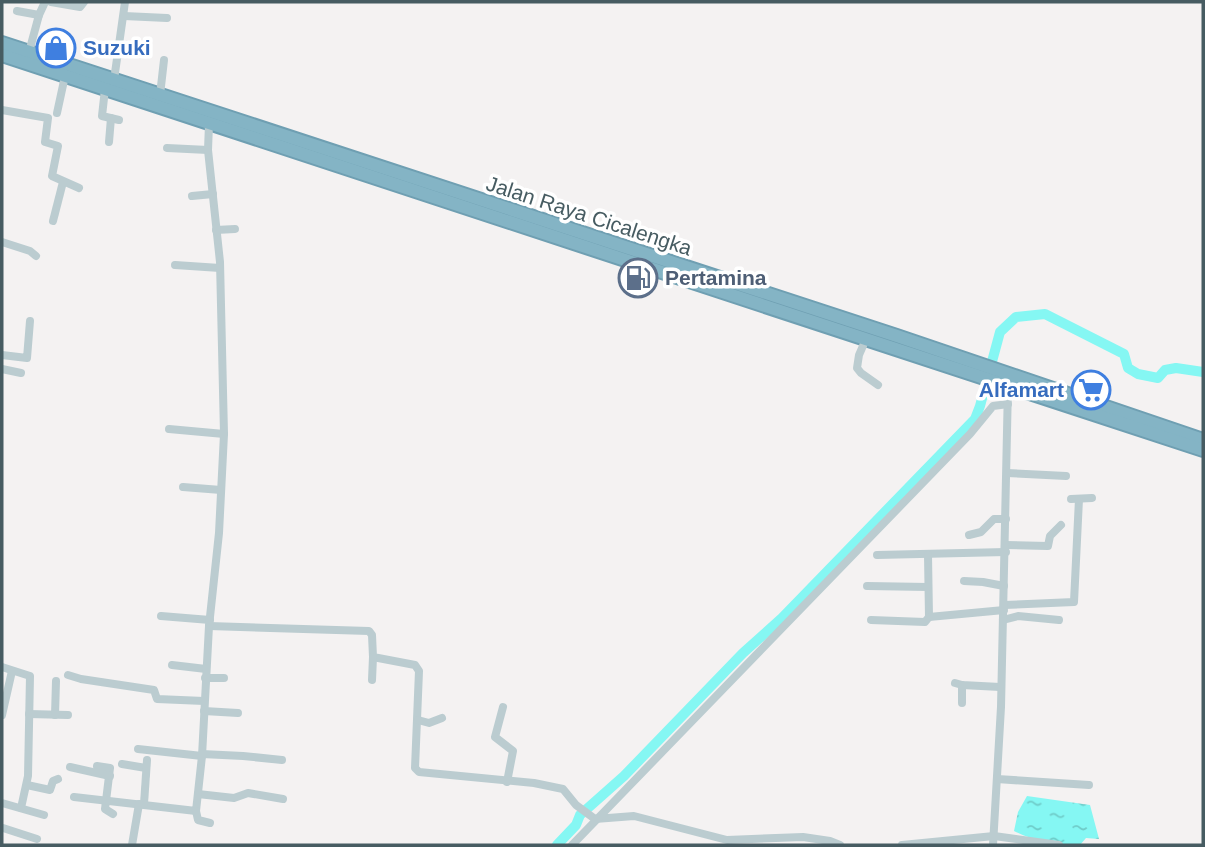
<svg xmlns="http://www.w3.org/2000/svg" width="1205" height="847" font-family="Helvetica,sans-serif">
<defs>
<pattern id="water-ripples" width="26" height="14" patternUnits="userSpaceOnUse" patternTransform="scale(1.75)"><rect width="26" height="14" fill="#85f7f3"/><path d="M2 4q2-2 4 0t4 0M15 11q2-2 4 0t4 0" fill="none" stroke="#6fcbc8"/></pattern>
</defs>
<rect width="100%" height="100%" fill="#f4f2f2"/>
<path fill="url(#water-ripples)" d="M1027,796L1090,805L1099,839L1086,838L1080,845C1058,845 1033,841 1014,831L1018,812Z"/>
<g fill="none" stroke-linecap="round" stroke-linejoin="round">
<path stroke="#85f7f3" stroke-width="10" d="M557,845L576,825L580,815L624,776L743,653L782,618L975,419L980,406L1000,332L1016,317L1045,314L1124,354L1128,368L1138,374L1158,378L1165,370L1176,368L1203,372"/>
<defs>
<g id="highway">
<path d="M2,43L897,336L1203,440"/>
<path d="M2,55L1203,450"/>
</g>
</defs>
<use href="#highway" stroke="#6f9fb2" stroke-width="16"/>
<g stroke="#bbccd0" stroke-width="8">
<path d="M51,2L80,7L84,2"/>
<path d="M17,11L39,15"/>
<path d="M124,16L167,18"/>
<path d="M29,52L39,15L45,2"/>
<path d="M114,80L125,2"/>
<path d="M105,89L102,116L119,120"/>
<path d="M160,95L164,60"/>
<path d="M2,110L48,118L45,142L58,146L52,176L79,188"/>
<path d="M57,113L65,76"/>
<path d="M109,142L111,118"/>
<path d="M167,148L208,150"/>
<path d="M192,196L213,194"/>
<path d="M53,221L63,182"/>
<path d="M216,230L235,229"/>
<path d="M2,242L30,251L36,256"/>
<path d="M175,265L220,268"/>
<path d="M866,339L859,355L857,368L861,373L878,385"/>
<path d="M2,355L27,358L30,321"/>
<path d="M2,369L21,373"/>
<path d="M169,429L224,434"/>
<path d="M1007,473L1066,476"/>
<path d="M183,487L221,490"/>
<path d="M1071,499L1092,498"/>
<path d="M969,535L981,532L994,519H1006"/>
<path d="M1006,545L1048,546L1050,536L1061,525"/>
<path d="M877,555L1006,552"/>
<path d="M928,555L929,617"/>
<path d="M964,581L983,582L1004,586"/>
<path d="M867,586L928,587"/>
<path d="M1004,605L1074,602L1079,499"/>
<path d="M161,616L210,620"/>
<path d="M871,620L925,622L929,617L1004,610"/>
<path d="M1003,620L1018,616L1059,620"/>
<path d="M209,626L369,631L372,635L373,657L415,665L419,671L415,768L419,772L534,783L563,789L576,805L595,819L634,816L727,840L803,837L830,841L840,845"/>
<path d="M172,665L206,669"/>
<path d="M2,667L30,676L28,776L21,808"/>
<path d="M68,675L81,679L154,690L157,699L204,701"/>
<path d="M205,678H224"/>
<path d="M372,680L373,657"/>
<path d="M955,683L962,685L1000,687"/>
<path d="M962,685V703"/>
<path d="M503,707L495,737L513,751L507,782"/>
<path d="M204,711L238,713"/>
<path d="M29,714L68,715"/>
<path d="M2,715L12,671"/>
<path d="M55,715L56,681"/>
<path d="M418,720L429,723L442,718"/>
<path d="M138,749L202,756"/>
<path d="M202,754L243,756L282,760"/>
<path d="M122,764L146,768"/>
<path d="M97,766L110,768L105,809L113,814"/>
<path d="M70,767L110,776"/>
<path d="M997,779L1089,785"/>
<path d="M27,785L50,790L53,781L58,779"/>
<path d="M198,794L234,798L248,793L283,799"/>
<path d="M74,797L196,811L202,756L209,626L219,533L224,434L220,262L208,150L209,124"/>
<path d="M2,803L44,815"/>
<path d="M144,804L147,760"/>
<path d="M196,811L198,820L210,823"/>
<path d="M3,828L37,839"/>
<path d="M132,845L139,804"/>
<path d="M572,845L970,434L993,406L1008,404"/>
<path d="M902,845L994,836L1059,845"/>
<path d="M993,845L1001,707L1008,386"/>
</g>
<use href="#highway" stroke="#84b4c5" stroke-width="12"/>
</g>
<defs>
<symbol id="shop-ring" viewBox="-11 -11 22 22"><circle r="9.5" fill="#fff" stroke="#3f7fe0" stroke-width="1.5"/><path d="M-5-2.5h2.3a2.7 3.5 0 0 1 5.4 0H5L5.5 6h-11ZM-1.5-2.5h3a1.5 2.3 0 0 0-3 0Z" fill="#3f7fe0"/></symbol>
<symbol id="fuel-ring" viewBox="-11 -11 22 22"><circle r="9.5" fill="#fff" stroke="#5c6f8a" stroke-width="1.5"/><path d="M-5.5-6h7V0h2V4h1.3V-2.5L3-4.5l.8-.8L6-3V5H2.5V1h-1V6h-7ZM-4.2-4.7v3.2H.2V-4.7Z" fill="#5c6f8a"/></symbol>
<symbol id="supermarket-ring" viewBox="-11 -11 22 22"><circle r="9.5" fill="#fff" stroke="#3f7fe0" stroke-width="1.5"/><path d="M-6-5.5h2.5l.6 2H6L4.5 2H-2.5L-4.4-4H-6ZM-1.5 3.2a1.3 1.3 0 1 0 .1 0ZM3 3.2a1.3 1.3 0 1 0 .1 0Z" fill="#3f7fe0"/></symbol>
</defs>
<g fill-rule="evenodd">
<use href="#shop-ring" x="34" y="26" width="44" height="44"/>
<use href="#fuel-ring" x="616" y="256" width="44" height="44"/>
<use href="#supermarket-ring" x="1069" y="368" width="44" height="44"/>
</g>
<g text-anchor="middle" stroke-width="7" stroke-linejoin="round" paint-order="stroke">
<g font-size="21" font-weight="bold" fill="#366cbe" stroke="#fff" text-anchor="start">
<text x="83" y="55">Suzuki</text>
<text x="1064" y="397" text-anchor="end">Alfamart</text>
</g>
<g font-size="21" fill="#475c62" stroke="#fff">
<text transform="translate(589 216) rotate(18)" y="7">Jalan Raya Cicalengka</text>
</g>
<g font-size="21" font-weight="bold" fill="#4e5e75" stroke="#fff" text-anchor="start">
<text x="665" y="285">Pertamina</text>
</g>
</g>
<rect width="1205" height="847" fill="none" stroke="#475c62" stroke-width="7"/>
</svg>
